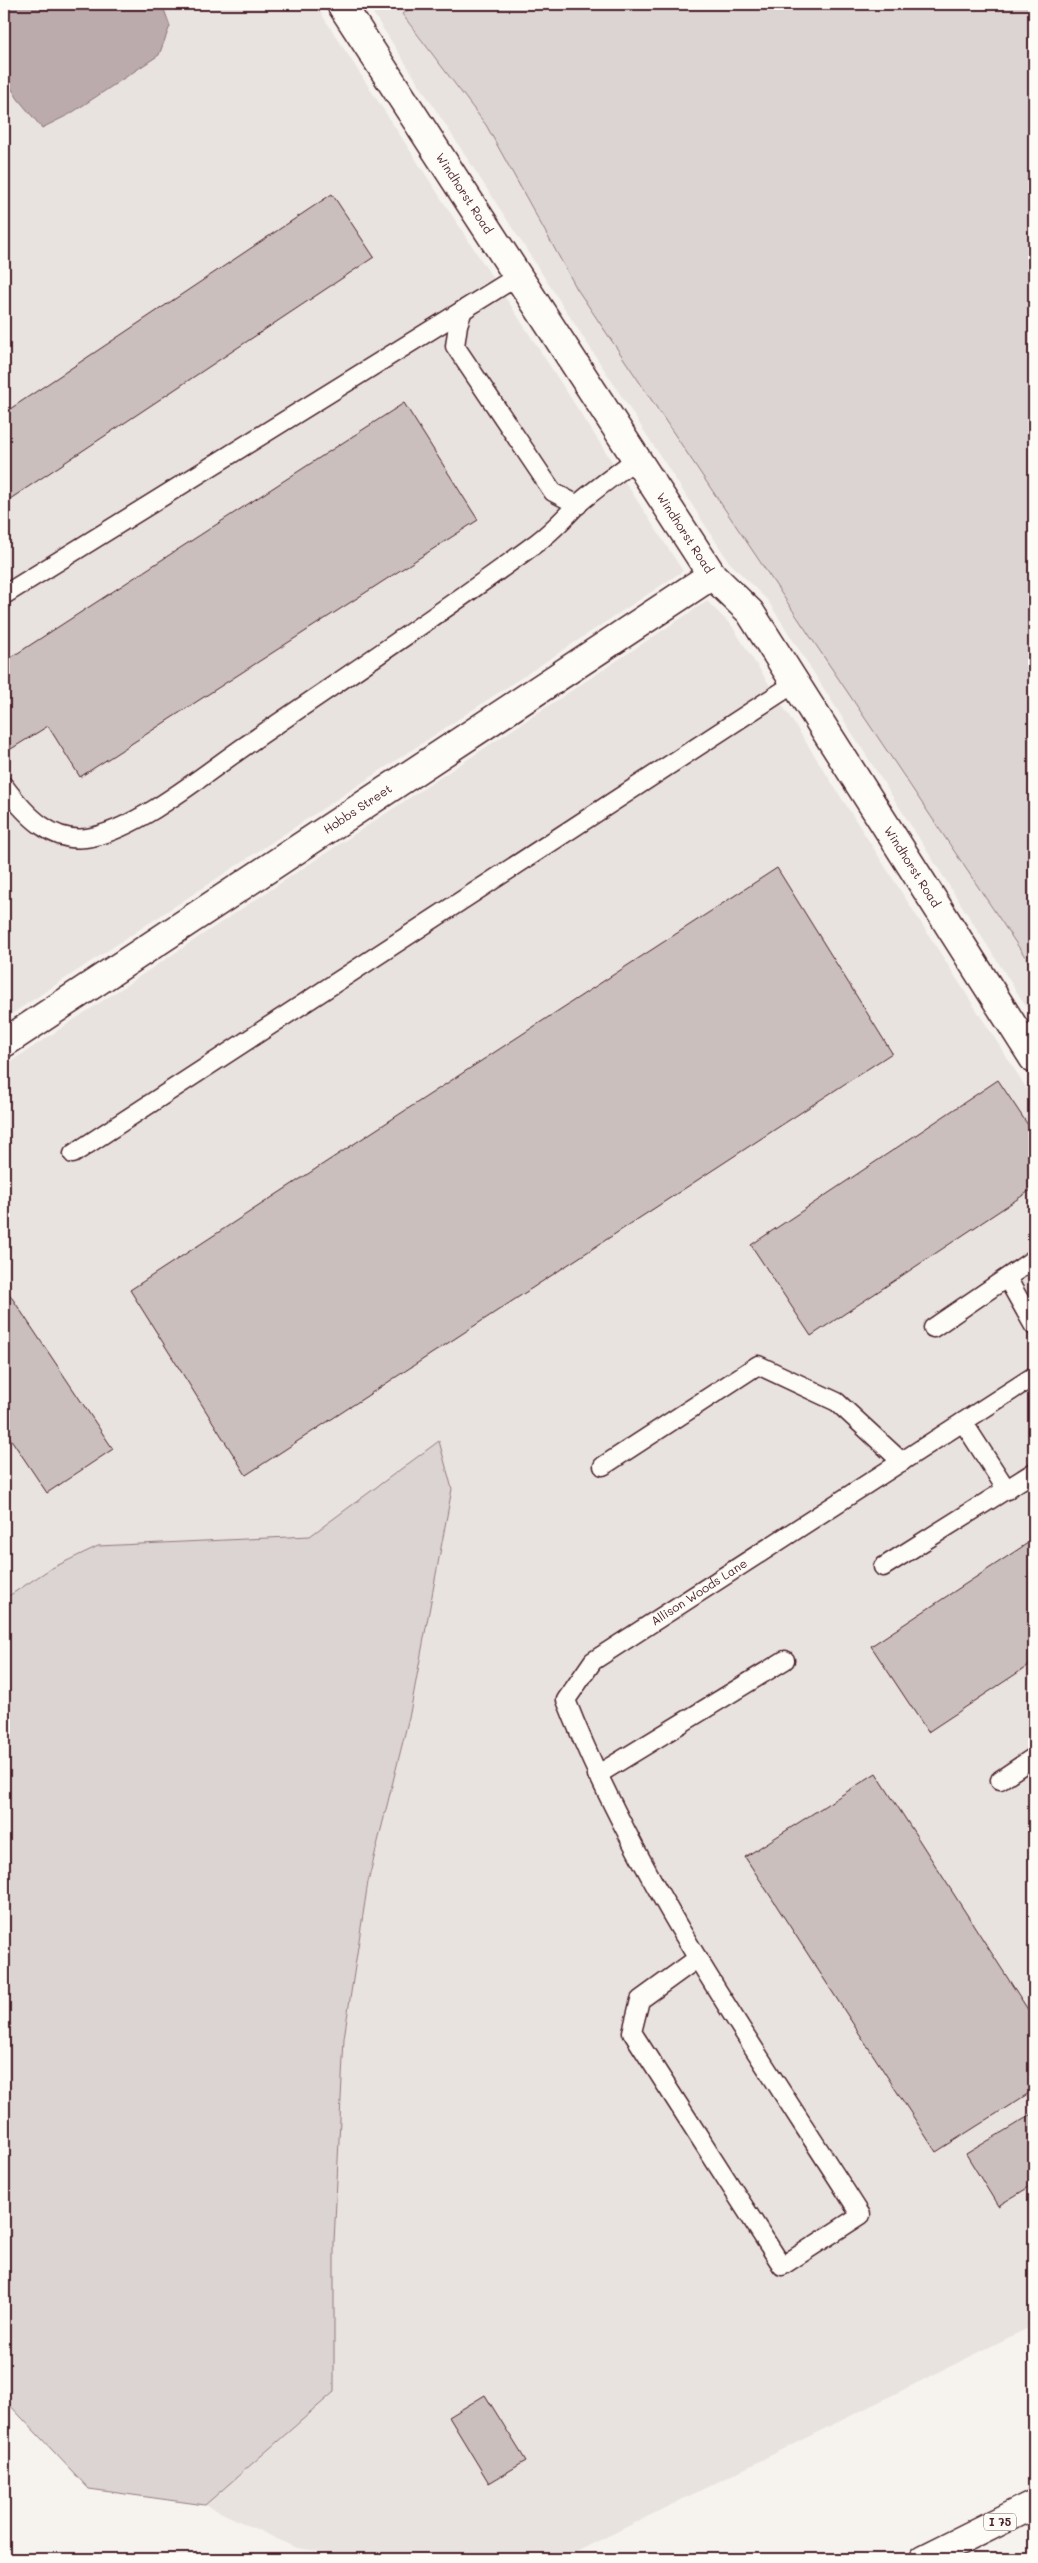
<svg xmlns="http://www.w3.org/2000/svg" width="1038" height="2563" font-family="Mali,sans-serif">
<rect width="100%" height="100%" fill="#f6f3ef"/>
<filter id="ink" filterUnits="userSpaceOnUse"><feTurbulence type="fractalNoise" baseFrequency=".02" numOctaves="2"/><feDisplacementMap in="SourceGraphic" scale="10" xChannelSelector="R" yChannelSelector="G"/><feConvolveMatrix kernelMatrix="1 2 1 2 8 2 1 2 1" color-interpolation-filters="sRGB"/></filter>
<g filter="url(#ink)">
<g fill="#e9e3e0">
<path d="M162,4H315L683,571L4,1019V76L18,99L169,26Z"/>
<path d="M367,4H418L402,15L486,125L577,289L1034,970V1019L768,601L729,562Z"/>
<path d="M707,601L732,626L1034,1100V2325L562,2559H378L296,2548L205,2505L334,2392V2242L344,2038L368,1882L410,1713L452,1489L438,1442L311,1536L98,1546L50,1569L4,1599V1066Z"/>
</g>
<g fill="#dcd4d2" stroke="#937a7e">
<path d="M418,4H1030L1034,10V970L577,289L486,125L402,14Z"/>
<path d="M439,1441L452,1489L410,1713L368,1882L344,2038L334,2242V2392L205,2505L89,2489L4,2399V1599L50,1569L98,1546L310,1536Z"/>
</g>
<path fill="#bbabac" stroke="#8e7378" d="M4,4H162L170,26L159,55L70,114L42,128L18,99L4,76Z"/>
<g fill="#cbbfbe" stroke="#4a1f2b">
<path d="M332,194L374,257L4,503V413Z"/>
<path d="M404,403L478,520L80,777L48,726L11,749L4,738V662Z"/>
<path d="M777,868L892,1053L246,1475L130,1290Z"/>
<path d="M998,1080L1034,1134V1188L811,1336L751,1245Z"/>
<path d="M4,1286L113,1449L47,1493L4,1429Z"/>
<path d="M1034,1539V1662L928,1732L871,1646Z"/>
<path d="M876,1773L1034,2019V2090L936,2152L745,1857Z"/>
<path d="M1034,2113V2184L998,2206L966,2154Z"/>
<path d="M485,2395L526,2461L489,2483L449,2417Z"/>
</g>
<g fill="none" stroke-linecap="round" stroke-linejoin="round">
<defs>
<g id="service">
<path d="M463,310L458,325L455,346L553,492L578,505"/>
<path d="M4,595L518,276"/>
<path d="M4,786C25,814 53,846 92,837C142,826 203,775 245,746C342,679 441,614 535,544C552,532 564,518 578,504C596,488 617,474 636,459"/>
<path d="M73,1154L795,683"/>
<path d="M1007,1278L1034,1326"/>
<path d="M933,1328L1034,1259"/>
<path d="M963,1422L1007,1490"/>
<path d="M603,1466L758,1365L837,1402L902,1462"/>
<path d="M883,1567L1034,1472"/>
<path d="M597,1775L785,1660"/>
<path d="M1000,1780L1034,1757"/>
<path id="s1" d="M698,1958L640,2000L632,2032L782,2266L861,2215C755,2048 639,1885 566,1700L593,1661L1034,1376"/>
</g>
<g id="minor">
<path id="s2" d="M341,4L712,575L750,612L1034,1059"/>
<path id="s3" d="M4,1043L712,575"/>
</g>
<path id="motorway" d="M924,2559L1034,2504"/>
</defs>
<use href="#service" stroke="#4a1f2b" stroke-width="21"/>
<use href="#minor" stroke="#4a1f2b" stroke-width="31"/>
<use href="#motorway" stroke="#4a1f2b" stroke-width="31"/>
<use href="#service" stroke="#fdfcf7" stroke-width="18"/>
<use href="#minor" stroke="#fdfcf7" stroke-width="28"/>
<use href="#motorway" stroke="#fdfcf7" stroke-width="28"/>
</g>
</g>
<g text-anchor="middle" stroke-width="5" stroke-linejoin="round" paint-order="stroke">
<rect fill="#fdfcf7" stroke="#806168" stroke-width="1" x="984" y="2513.5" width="32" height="17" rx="4"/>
<g font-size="11" font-weight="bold" fill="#4a1f2b">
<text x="1000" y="2526">I 75</text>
</g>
<g font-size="12" fill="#4a1f2b" stroke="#fdfcf7">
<text dy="4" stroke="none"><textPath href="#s2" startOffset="226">Windhorst Road</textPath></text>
<text dy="4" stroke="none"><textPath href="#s2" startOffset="631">Windhorst Road</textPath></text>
<text dy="4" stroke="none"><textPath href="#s3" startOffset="424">Hobbs Street</textPath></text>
<text dy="4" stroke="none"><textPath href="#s2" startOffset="1036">Windhorst Road</textPath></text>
<text dy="4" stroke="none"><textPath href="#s1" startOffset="1245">Allison Woods Lane</textPath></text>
</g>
</g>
<rect width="1038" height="2563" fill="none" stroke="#fdfcf7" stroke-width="20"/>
<rect x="10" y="10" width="1018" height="2543" fill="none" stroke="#4a1f2b" stroke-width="2" filter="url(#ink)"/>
</svg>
